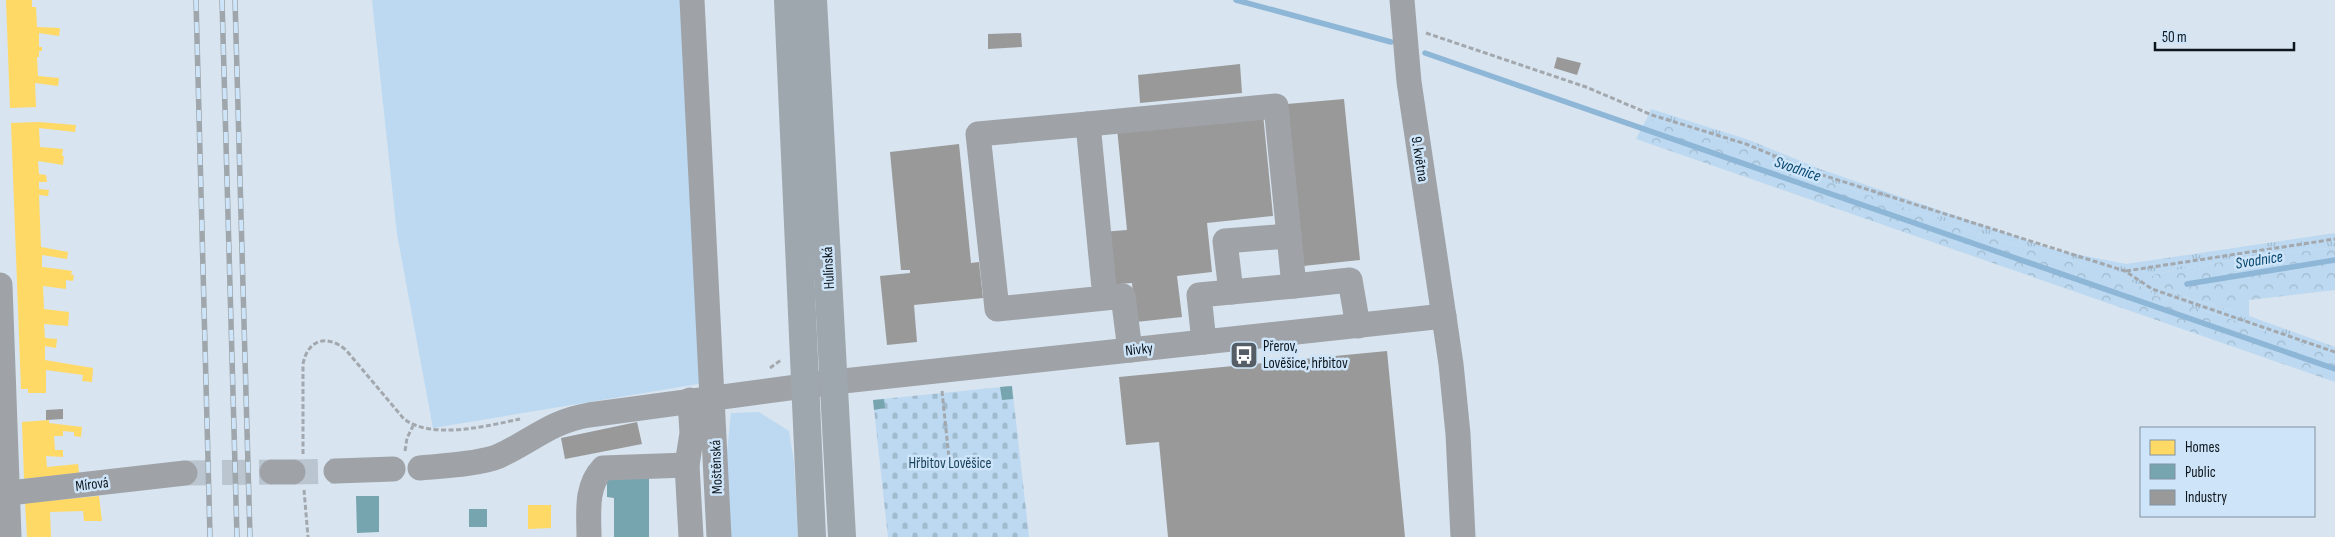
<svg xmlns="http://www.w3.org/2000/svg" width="2335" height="537" font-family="'Sofia Sans Condensed',sans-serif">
<defs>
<pattern id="grass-tufts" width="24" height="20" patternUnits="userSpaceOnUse" patternTransform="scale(1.25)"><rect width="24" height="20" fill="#bcd9f1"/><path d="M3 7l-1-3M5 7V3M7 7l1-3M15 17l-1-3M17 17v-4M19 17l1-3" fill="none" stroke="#a0bace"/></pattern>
<pattern id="forest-crowns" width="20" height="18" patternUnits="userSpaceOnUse" patternTransform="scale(1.25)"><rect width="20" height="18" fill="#bcd9f1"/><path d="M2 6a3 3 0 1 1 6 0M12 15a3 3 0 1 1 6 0" fill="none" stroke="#a0bace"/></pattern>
<pattern id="cemetery-stones" width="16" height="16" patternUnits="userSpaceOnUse" patternTransform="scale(1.25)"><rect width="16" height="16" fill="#bcd9f1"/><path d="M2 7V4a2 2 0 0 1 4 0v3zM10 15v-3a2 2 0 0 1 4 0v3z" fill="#a0bace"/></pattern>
</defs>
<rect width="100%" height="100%" fill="#d8e4ef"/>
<path fill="url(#grass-tufts)" d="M1651,109L1749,140L1820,169L2055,250L2126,264L2335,233V247L2207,264L2156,274L2158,285L2185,297L2230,310L2249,300V316L2335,347V355L2243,323L2157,296L2118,274L1996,239L1807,174L1741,145L1647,118Z"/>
<g fill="url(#forest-crowns)">
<path d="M1647,118L1741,145L1807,174L1996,239L2118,274L2157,296L2243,323L2335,355V382L1636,139Z"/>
<path d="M2335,247V290L2249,300L2231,310C2202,302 2173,295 2148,279L2156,274L2207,264Z"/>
</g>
<path fill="url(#cemetery-stones)" d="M1012,386L1029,537H888L873,400Z"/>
<g fill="#bcd9f1">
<path d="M372,0H680L704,383L433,428L397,234Z"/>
<path d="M759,412L789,431L794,462L798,537H729L727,453L731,413Z"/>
</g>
<g fill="#ffd966">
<path d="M6,0H32V7H36L37,27L60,28L59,36L39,33V47H42V51H39V57H37L38,76L59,78L58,86L35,83L36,107L10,108Z"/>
<path d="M39,122L76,125L75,132L39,128L40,147L63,149L62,156H64L63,165L38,161L39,174L46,175L47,182H39V189L49,190L48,196L39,195L41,247L68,252L67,259L42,255V267L66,270L72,271L71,275H74L73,281L66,280V289L43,286L44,309L69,312L68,326L44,324L45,338L57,339L56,348L45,346V360L93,368L92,382L82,381L83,375L46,370V393H28V389H21L11,123Z"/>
<path d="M49,420V423L82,427L81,437L74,436V432L63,431V436H54L55,450H63V457L46,456L47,467L78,464L79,473L24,479L22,422Z"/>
<path d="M99,496L102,521H84L83,511L50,512L51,537H27L25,503Z"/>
<path d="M528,505H551V528L528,529Z"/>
</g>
<g fill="#76a5af">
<path d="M1012,386L1013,399L1002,400L1000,387Z"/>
<path d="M884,399L885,408L874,410L873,400Z"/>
<path d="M607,478H649V537H614V498L607,497Z"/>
<path d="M356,496H379V532L357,533Z"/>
<rect x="469" y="509" width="18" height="18"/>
</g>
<g fill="#999">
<path d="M1021,33L1022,47L988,49V34Z"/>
<path d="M1557,57L1581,63L1577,75L1554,68Z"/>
<path d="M1240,64L1242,93L1140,103L1138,75Z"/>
<path d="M1344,99L1360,260L1303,266L1287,104Z"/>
<path d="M1263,114L1273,216L1207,223L1212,272L1177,276L1182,317L1136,322L1132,283L1108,285L1102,232L1127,230L1117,128Z"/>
<path d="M959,144L971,263L979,262L983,298L914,305L917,342L887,345L880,276L910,273V270H901L890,152Z"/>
<path d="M1387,351L1405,537H1168L1159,442L1126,445L1119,377Z"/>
<path d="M63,409V419L46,420V410Z"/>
<path d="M637,422L642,444L565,459L561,438Z"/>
</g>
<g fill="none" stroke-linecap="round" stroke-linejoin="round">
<g stroke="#8eb6d6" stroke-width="5.5">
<path d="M1236,0L1391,42"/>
<path d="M1425,53L2335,369"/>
<path d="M2187,284L2335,260"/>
</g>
<g stroke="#bac5d0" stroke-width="25" stroke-dasharray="25 12" stroke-linecap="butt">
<path d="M293,472L336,471"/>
<path d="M185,473L272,472"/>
</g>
<g stroke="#a2a8ad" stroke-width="3" stroke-dasharray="5 2.5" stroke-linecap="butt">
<path d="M1426,33L1586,87L1652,115L1746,144L1816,173L2125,271L2152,289L2335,352"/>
<path d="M2126,271L2335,239"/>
<path d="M770,368L781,360"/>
<path d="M942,391L950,468"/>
<path d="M405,451L407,438L413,426"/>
<path d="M303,454V364C308,339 327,334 346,350L404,419C432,440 487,426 520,419"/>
<path d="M304,490L308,537"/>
</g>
<g stroke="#9fa3a8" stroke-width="25">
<path d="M692,0L719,537"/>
<path d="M1402,0L1409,82L1451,364L1458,434L1463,537"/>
<path d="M1088,124L1276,106L1294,286L1199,295L1204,342"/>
<path d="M0,285L9,537"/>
<path d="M1294,286L1350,280L1358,326"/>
<path d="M1231,292L1225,241L1289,236"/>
<path d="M1105,298L1088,124L978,134L997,309L1105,298L1123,296L1130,350"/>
<path d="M690,400L692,433L687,465L691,537"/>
<path d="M420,468C441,466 481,464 499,456C534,440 549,422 589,415L834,382L1444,316"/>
<path d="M336,471L393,469"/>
<path d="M272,472H293"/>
<path d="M0,494L185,473"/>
<path d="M589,537C589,513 585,487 603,468L687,465"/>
</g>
<g stroke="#9fa7ae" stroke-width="28">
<path d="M788,0L812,537"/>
<path d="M813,0L842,537"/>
</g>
<defs>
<g id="rail">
<path d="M196,0L210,537"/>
<path d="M222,0L237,537"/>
<path d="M235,0L250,537"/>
</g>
</defs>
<use href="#rail" stroke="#9fa6ac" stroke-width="5.5"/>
<use href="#rail" stroke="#cee5f9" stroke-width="4" stroke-dasharray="11" stroke-linecap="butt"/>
</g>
<defs>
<symbol id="bus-square" viewBox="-11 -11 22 22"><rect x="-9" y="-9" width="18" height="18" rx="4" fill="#555e66" stroke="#cee5f9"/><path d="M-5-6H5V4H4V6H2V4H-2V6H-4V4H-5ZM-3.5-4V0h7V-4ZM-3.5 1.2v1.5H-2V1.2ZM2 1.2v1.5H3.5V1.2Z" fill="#fff"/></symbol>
</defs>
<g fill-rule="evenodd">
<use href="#bus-square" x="1228" y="339" width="32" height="32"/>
</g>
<g text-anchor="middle" stroke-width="5" stroke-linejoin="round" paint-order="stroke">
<g font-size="15" fill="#0e161d" stroke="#cee5f9">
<text transform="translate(1420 159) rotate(81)" y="5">9. května</text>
<text transform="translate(828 268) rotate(-93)" y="5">Hulínská</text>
<text transform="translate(1139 349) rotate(-6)" y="5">Nivky</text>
<text transform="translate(716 467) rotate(-92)" y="5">Moštěnská</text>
<text transform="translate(92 484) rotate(-7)" y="5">Mírová</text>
</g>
<g font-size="15" fill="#0e161d" stroke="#cee5f9" text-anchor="start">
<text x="1263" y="351">Přerov,<tspan x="1263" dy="17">Lověšice, hřbitov</tspan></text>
</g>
<g font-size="15" fill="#173f5b" stroke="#cee5f9">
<text x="950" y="468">Hřbitov Lověšice</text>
</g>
<g font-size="16" font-style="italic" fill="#05466e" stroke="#cee5f9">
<text transform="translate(1798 168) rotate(19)" y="6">Svodnice</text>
<text transform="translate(2259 259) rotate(-9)" y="6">Svodnice</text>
</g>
</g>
<rect x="2140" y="427" width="175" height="90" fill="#cee5f9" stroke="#8192a1"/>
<rect x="2150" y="440" width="25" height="15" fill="#ffd966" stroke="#8192a1"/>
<text x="2185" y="452" font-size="15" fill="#0e161d">Homes</text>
<rect x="2150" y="464" width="25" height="15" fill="#76a5af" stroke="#8192a1"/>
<text x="2185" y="477" font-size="15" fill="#0e161d">Public</text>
<rect x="2150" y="490" width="25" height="15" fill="#999999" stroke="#8192a1"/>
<text x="2185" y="502" font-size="15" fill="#0e161d">Industry</text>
<path d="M2155 42v8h139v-8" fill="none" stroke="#0e161d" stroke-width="2.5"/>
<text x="2162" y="42" font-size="15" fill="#0e161d" stroke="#cee5f9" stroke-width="4" paint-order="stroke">50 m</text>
</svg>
